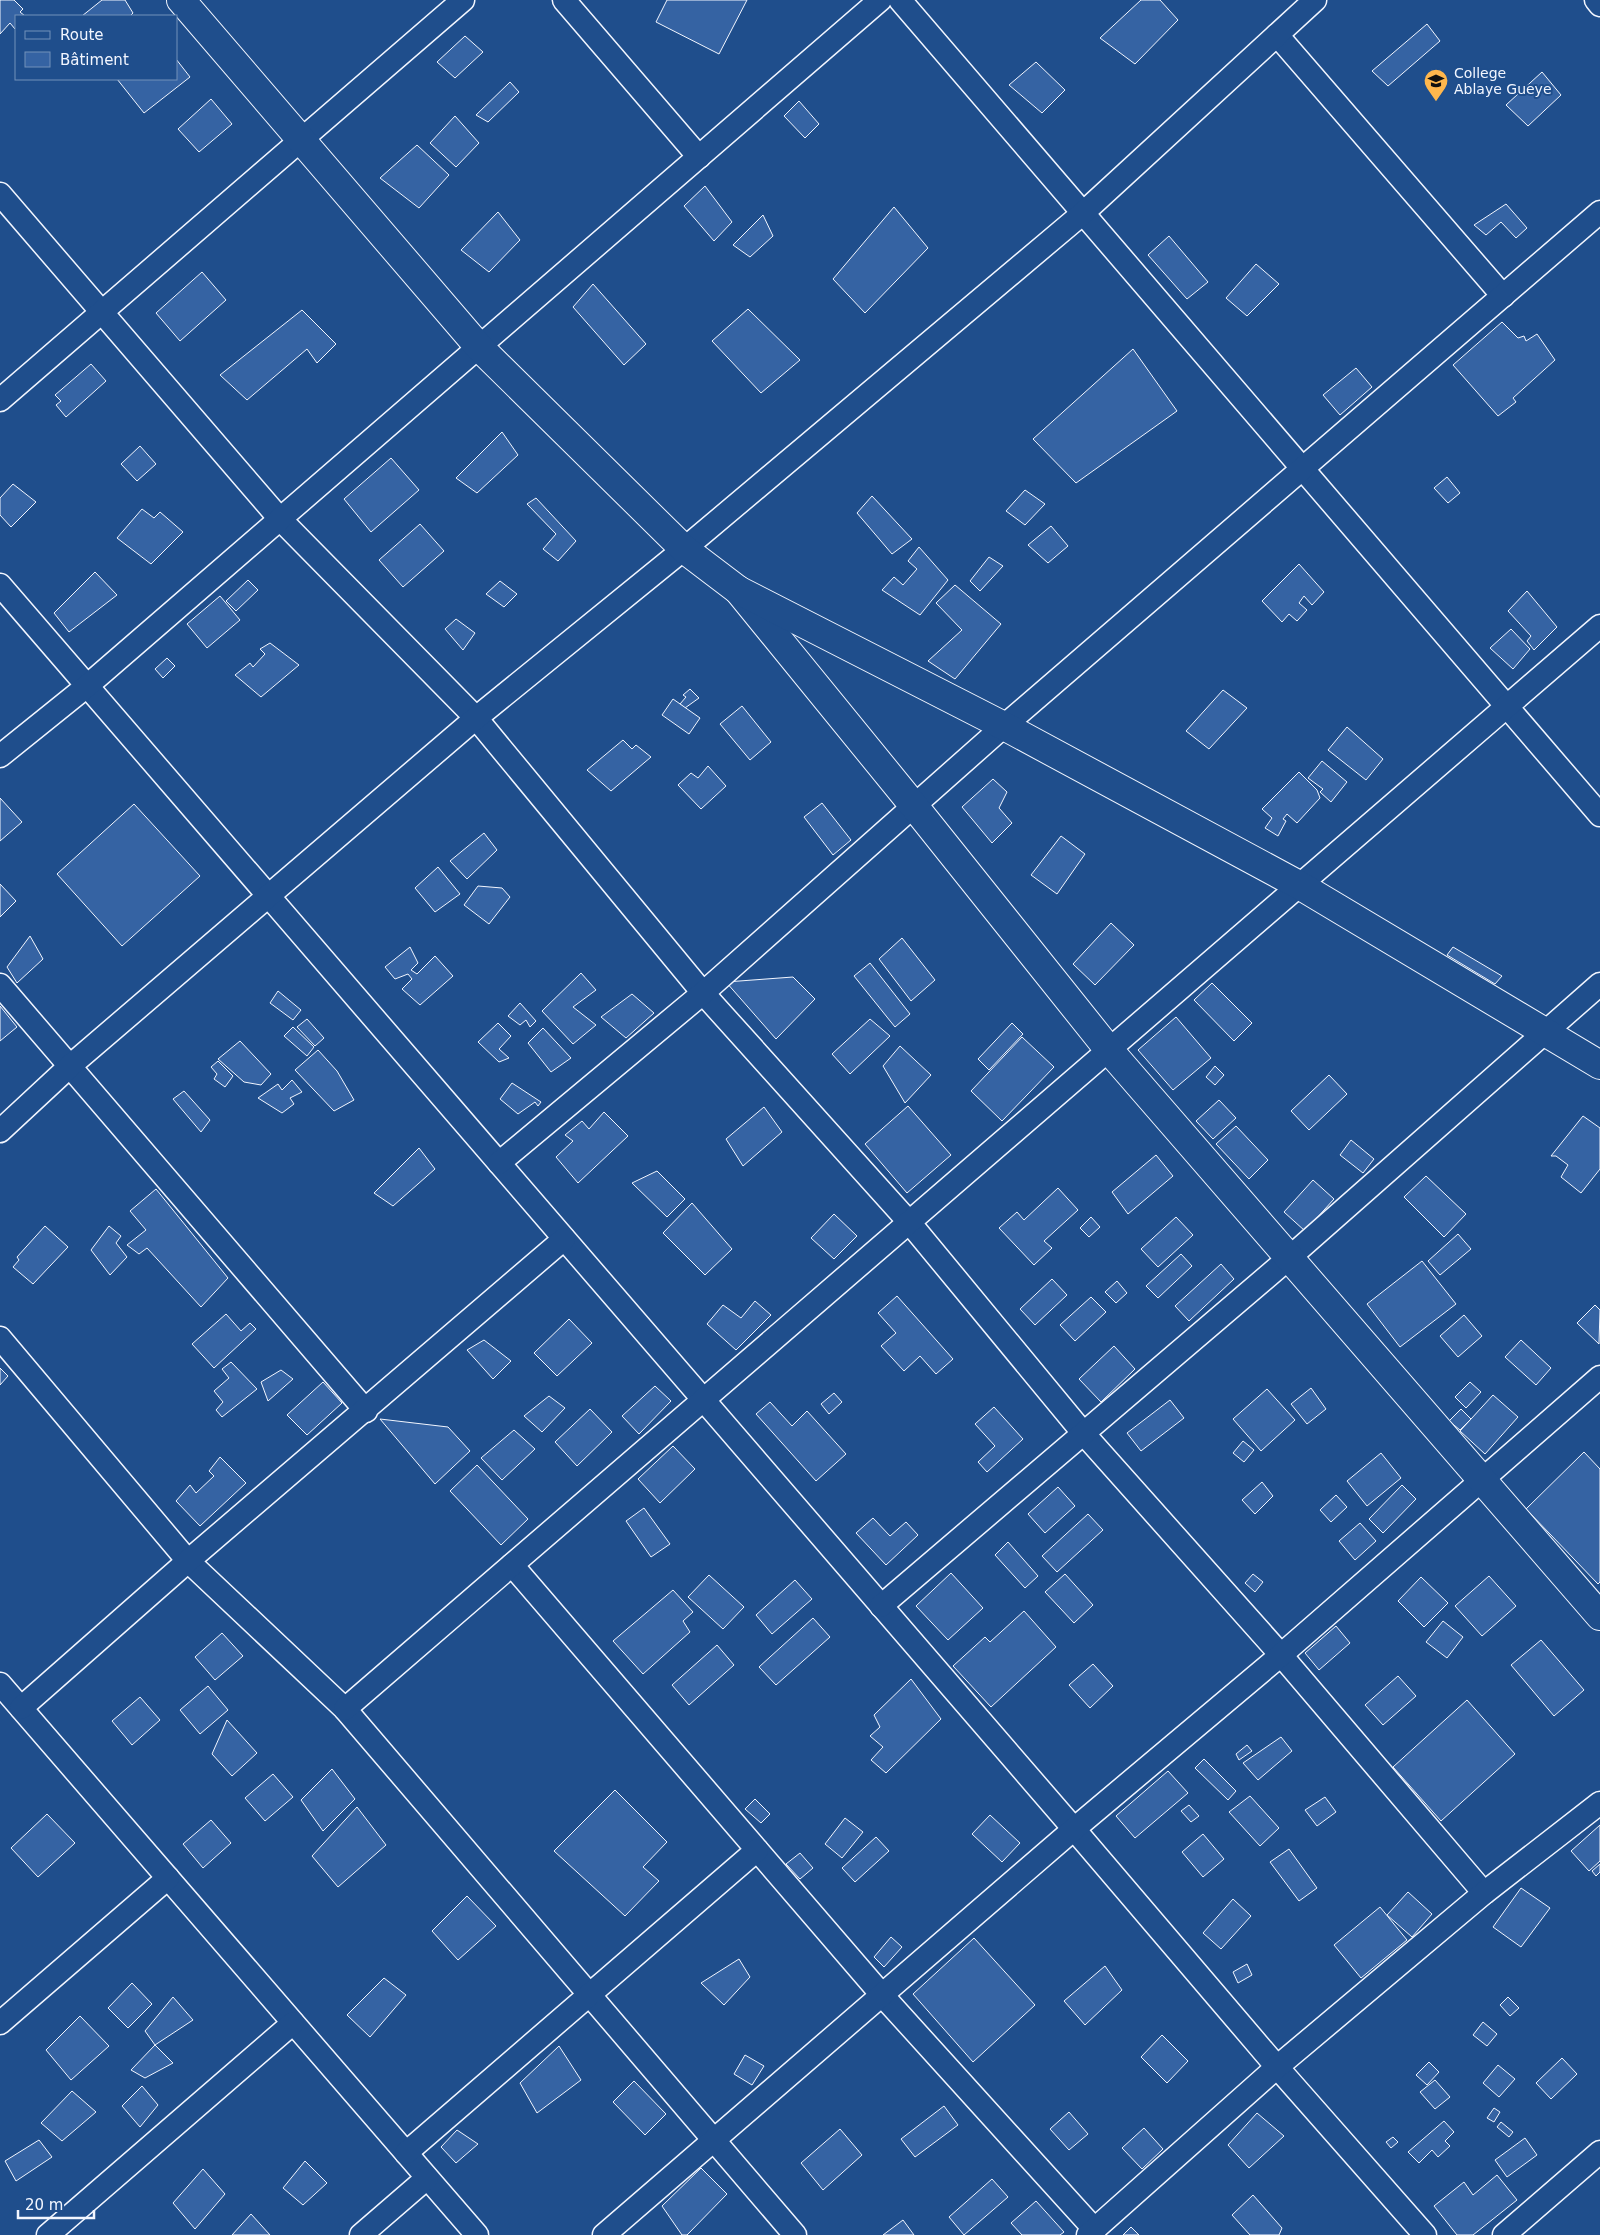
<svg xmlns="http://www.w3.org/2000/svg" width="1600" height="2235" font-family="'DejaVu Sans',sans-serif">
<rect width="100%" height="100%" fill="#1f4e8c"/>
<g fill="#3563a3" stroke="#f2f6ff">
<path d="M0,0H14L23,9L20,12L25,16H16V27L15,29L10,23L0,34Z"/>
<path d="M102,0H125L133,13L130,16H82Z"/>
<path d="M667,0H747L719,54L656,22Z"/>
<path d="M1141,0H1160L1178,20L1135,64L1100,38Z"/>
<path d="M1427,24L1440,41L1388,86L1372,71Z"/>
<path d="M465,36L483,52L455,78L437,62Z"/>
<path d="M176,59L190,77L144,113L117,79H176Z"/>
<path d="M1036,62L1065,90L1042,113L1009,85Z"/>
<path d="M1542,72L1561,95L1528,126L1506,105Z"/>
<path d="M510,82L519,92L488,122L476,115Z"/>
<path d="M211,99L232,124L199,152L178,129Z"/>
<path d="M799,101L819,124L805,138L784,116Z"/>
<path d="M455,116L479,143L456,167L430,143Z"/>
<path d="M417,145L449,175L419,208L380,178Z"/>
<path d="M705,186L732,222L714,241L684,206Z"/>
<path d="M1506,204L1527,228L1516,238L1501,222L1486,235L1474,225Z"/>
<path d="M894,207L928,248L865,313L833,279Z"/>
<path d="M498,212L520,240L489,272L461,250Z"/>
<path d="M763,215L773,236L750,257L733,245Z"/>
<path d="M1169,236L1208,282L1187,299L1148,255Z"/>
<path d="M1256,264L1279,284L1247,316L1226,298Z"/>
<path d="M202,272L226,300L180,341L156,313Z"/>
<path d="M593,284L646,344L624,365L573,307Z"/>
<path d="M748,309L800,360L761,393L712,341Z"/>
<path d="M302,310L336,344L317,363L307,349L247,400L220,375Z"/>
<path d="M1502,322L1518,338L1524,336L1526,341L1537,334L1555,360L1513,398L1516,402L1498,416L1453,365Z"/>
<path d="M1133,349L1177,411L1076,483L1033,439Z"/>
<path d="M91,364L106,381L66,417L56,405L61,401L55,395Z"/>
<path d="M1356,368L1372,387L1340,415L1323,395Z"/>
<path d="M502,432L518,455L477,493L456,478Z"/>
<path d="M140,446L156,464L137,481L121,464Z"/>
<path d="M391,458L419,490L371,532L344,499Z"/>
<path d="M1447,477L1460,493L1448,503L1434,488Z"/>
<path d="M13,484L36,502L11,527L0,515V498Z"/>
<path d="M1025,490L1045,504L1025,525L1006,511Z"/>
<path d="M872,496L912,539L892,554L857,513Z"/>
<path d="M536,498L576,541L558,561L543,549L556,534L527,504Z"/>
<path d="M142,509L154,518L160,512L183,532L151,564L117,538Z"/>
<path d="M420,524L444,551L403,587L379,560Z"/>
<path d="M1051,526L1068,546L1048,563L1028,545Z"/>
<path d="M919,547L948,580L920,615L882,590L894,577L903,585L917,569L908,561Z"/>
<path d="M989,557L1003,566L980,591L970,581Z"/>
<path d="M1299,564L1324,592L1312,605L1304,596L1299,603L1307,610L1297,621L1289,614L1282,622L1262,601Z"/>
<path d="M95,572L117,595L69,632L54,613Z"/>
<path d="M248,580L258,590L236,611L226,601Z"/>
<path d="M500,581L517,594L504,607L486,594Z"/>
<path d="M955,585L1001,624L955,679L928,661L962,630L936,603Z"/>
<path d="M1527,591L1557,627L1534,650L1527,641L1531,636L1508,611Z"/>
<path d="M220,596L240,620L207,648L187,624Z"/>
<path d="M456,619L475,633L463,650L445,629Z"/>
<path d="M1511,629L1530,649L1513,669L1490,648Z"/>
<path d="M270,643L299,665L261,697L235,675L250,663L253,667L265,654L260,649Z"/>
<path d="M167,658L175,666L163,678L155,669Z"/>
<path d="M690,689L699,698L685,708L680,704L686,697L683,695Z"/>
<path d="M1223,690L1247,708L1209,749L1186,731Z"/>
<path d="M673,699L700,718L689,734L662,715Z"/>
<path d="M742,706L771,742L750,760L720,724Z"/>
<path d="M1347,727L1383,759L1366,780L1328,750Z"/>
<path d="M623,740L632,749L636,745L651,757L611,791L587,770Z"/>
<path d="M1322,761L1347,782L1331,802L1320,792L1323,789L1308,778Z"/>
<path d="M708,766L726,786L701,809L678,785L691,773L698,778Z"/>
<path d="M1299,772L1317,790L1320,798L1297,823L1287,814L1283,819L1286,821L1278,836L1265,828L1272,818L1262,809Z"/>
<path d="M993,779L1007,792L999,808L1012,823L992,843L962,807Z"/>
<path d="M0,798L22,822L0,841Z"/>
<path d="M822,803L851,840L833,855L804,817Z"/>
<path d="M134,804L200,876L122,946L57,874Z"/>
<path d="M484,833L497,850L467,879L450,861Z"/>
<path d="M1061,836L1085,854L1057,894L1031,875Z"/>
<path d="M438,867L460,894L435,912L415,888Z"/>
<path d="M0,884L16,901L0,917Z"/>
<path d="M478,886L502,888L510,897L489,924L464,905Z"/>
<path d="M1111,923L1134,945L1095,985L1073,964Z"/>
<path d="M30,936L43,959L17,983L7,967Z"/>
<path d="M902,938L935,980L911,1001L879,959Z"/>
<path d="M410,947L418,963L411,970L417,974L435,956L453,976L420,1005L402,989L412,979L408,974L395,979L385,967Z"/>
<path d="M1453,947L1502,976L1495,984L1447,955Z"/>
<path d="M870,963L910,1014L895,1027L854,976Z"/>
<path d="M581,973L596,990L573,1007L596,1025L573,1044L542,1011Z"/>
<path d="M793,977L815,999L776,1039L726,982Z"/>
<path d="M1212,983L1252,1023L1234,1041L1194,1000Z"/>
<path d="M278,991L301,1010L293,1020L270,1003Z"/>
<path d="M632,994L654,1013L626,1038L601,1017Z"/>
<path d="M520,1003L536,1021L530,1027L526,1020L520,1025L508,1016Z"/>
<path d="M0,1006L17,1027L0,1041Z"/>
<path d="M1176,1017L1211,1058L1173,1090L1138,1050Z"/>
<path d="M307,1019L324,1038L315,1046L297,1027Z"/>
<path d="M870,1019L890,1036L850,1074L832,1054Z"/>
<path d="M498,1023L511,1036L499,1049L509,1058L499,1062L478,1042Z"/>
<path d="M1012,1023L1023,1034L989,1070L978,1059Z"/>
<path d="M293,1027L314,1047L307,1056L284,1036Z"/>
<path d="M543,1028L571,1058L551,1072L528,1043Z"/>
<path d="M1022,1037L1054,1067L1002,1121L971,1091Z"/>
<path d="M240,1041L271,1074L261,1085L244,1082L218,1059Z"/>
<path d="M900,1046L931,1075L905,1103L883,1066Z"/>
<path d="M318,1050L337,1071L354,1100L334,1111L295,1070Z"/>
<path d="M218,1061L233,1076L225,1087L214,1079L217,1074L211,1067Z"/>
<path d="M1215,1066L1224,1075L1215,1085L1206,1077Z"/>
<path d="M1329,1075L1347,1094L1309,1130L1291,1111Z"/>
<path d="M292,1080L302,1092L290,1098L294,1104L282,1113L258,1098L278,1084L282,1090Z"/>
<path d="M512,1083L541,1102L538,1106L535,1102L518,1114L500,1099Z"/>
<path d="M184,1091L210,1120L201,1132L173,1099Z"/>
<path d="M1219,1100L1236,1118L1213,1139L1196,1121Z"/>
<path d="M908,1106L951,1155L907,1193L865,1144Z"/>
<path d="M764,1107L782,1132L743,1166L726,1139Z"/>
<path d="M604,1112L628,1136L578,1183L556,1157L573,1141L565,1135L582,1121L589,1129Z"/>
<path d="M1583,1116L1600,1128V1169L1581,1193L1561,1177L1568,1165L1556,1156H1551Z"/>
<path d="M1236,1126L1268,1160L1249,1179L1216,1144Z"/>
<path d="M1351,1140L1374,1159L1363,1173L1340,1155Z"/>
<path d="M419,1148L435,1169L393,1206L374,1193Z"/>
<path d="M1156,1155L1173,1176L1128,1214L1112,1192Z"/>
<path d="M657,1171L685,1199L667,1217L632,1183Z"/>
<path d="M1426,1176L1466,1214L1444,1237L1404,1197Z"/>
<path d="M1313,1180L1334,1199L1305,1231L1284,1212Z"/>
<path d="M1058,1188L1078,1210L1044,1241L1052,1248L1034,1265L999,1228L1017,1212L1024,1220Z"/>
<path d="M156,1189L228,1278L201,1307L147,1248L139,1254L127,1245L146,1230L130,1211Z"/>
<path d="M692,1203L732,1249L705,1275L663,1233Z"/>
<path d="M834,1214L857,1236L834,1259L811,1238Z"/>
<path d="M1091,1217L1100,1227L1089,1237L1080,1228Z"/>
<path d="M1176,1217L1193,1235L1158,1267L1141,1249Z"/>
<path d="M45,1226L68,1247L33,1284L13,1267L19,1260L17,1257Z"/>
<path d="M109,1226L121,1236L116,1243L127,1257L110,1275L91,1250Z"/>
<path d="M1458,1234L1471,1249L1440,1275L1428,1261Z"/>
<path d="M1181,1254L1192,1266L1158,1298L1146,1286Z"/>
<path d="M1422,1261L1456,1304L1400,1347L1367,1304Z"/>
<path d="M1221,1264L1234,1279L1189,1321L1175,1306Z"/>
<path d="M1052,1279L1067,1295L1035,1325L1020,1309Z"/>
<path d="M1117,1281L1127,1293L1116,1303L1105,1292Z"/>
<path d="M897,1296L953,1359L936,1374L920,1356L904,1371L881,1346L896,1333L878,1313Z"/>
<path d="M1091,1297L1106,1312L1075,1341L1060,1325Z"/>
<path d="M755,1301L771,1315L736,1350L707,1324L723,1305L741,1318Z"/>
<path d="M1595,1305L1600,1310L1599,1344L1577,1323Z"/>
<path d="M226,1314L241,1331L250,1323L256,1329L214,1368L192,1344Z"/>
<path d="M1464,1315L1482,1336L1458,1357L1440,1336Z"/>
<path d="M569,1319L592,1343L557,1376L534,1353Z"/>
<path d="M484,1340L511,1361L493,1379L467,1350Z"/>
<path d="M1521,1340L1551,1368L1536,1385L1505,1357Z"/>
<path d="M1114,1346L1135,1369L1101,1402L1079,1379Z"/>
<path d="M231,1362L257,1389L222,1417L216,1410L223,1402L214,1391L229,1378L222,1369Z"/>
<path d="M0,1368L8,1376L0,1385Z"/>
<path d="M281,1370L293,1379L268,1401L261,1382Z"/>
<path d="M323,1382L342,1403L307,1435L287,1415Z"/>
<path d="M1470,1382L1481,1392L1466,1408L1455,1397Z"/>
<path d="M655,1386L671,1401L639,1434L622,1416Z"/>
<path d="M1311,1388L1326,1409L1307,1424L1291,1404Z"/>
<path d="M1267,1389L1295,1420L1261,1451L1233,1419Z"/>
<path d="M834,1393L842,1402L829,1414L821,1404Z"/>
<path d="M1493,1395L1518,1417L1485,1454L1460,1431Z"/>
<path d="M549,1396L565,1408L542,1432L524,1416Z"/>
<path d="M1170,1400L1184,1418L1141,1451L1127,1433Z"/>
<path d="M770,1402L792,1426L807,1411L846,1454L816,1481L756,1414Z"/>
<path d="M994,1407L1023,1439L987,1472L978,1462L995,1446L975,1424Z"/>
<path d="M590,1409L612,1432L577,1466L555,1442Z"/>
<path d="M1461,1409L1471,1419L1460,1430L1449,1421Z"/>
<path d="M380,1419L448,1427L470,1451L435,1484Z"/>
<path d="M514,1430L535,1449L502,1480L481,1458Z"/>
<path d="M1243,1441L1254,1450L1244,1462L1233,1453Z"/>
<path d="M673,1446L695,1469L660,1503L638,1479Z"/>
<path d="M1584,1452L1600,1469V1582L1598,1584L1526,1509Z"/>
<path d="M1381,1453L1401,1478L1367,1506L1347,1481Z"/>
<path d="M220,1457L246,1483L200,1526L176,1501L190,1485L196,1493L214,1476L209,1471Z"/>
<path d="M477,1465L528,1519L501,1545L450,1491Z"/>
<path d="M1262,1482L1273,1496L1255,1514L1242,1500Z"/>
<path d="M1402,1485L1416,1499L1383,1533L1369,1519Z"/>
<path d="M1058,1487L1075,1506L1045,1533L1028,1514Z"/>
<path d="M1336,1495L1347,1507L1331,1522L1320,1510Z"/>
<path d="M644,1508L670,1544L651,1557L626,1521Z"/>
<path d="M1088,1514L1103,1530L1057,1572L1042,1556Z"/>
<path d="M873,1518L890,1536L906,1522L918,1535L886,1565L856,1533Z"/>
<path d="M1360,1523L1376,1541L1355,1560L1339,1541Z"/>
<path d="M1008,1542L1038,1576L1025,1588L995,1555Z"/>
<path d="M951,1573L983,1608L948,1640L916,1606Z"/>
<path d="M1065,1574L1093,1605L1074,1623L1045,1592Z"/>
<path d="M1253,1574L1263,1582L1255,1592L1245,1583Z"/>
<path d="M709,1575L744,1607L723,1629L688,1597Z"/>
<path d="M1489,1576L1516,1606L1482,1636L1455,1606Z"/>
<path d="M1421,1577L1448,1603L1424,1627L1398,1601Z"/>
<path d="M795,1580L812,1599L772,1634L756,1615Z"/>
<path d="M673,1590L693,1612L683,1621L690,1632L643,1674L613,1641Z"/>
<path d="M1024,1611L1056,1647L991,1707L953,1666L985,1637L990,1642Z"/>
<path d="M813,1618L830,1637L776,1685L759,1667Z"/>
<path d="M1443,1621L1463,1637L1447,1658L1426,1642Z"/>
<path d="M1336,1626L1350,1643L1319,1670L1305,1653Z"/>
<path d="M222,1633L243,1656L215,1680L195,1657Z"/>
<path d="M1541,1640L1584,1690L1554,1716L1511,1665Z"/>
<path d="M717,1645L734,1665L689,1705L672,1685Z"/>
<path d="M1093,1664L1113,1686L1090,1708L1069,1685Z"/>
<path d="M1398,1676L1416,1696L1383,1725L1365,1705Z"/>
<path d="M911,1679L941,1719L886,1773L871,1760L883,1747L870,1736L880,1727L874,1715Z"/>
<path d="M208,1686L228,1710L200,1734L180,1710Z"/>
<path d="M140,1697L160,1720L132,1745L112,1721Z"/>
<path d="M1467,1700L1515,1754L1441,1821L1393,1767Z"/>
<path d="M227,1720L257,1753L232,1776L212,1754Z"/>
<path d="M1281,1737L1292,1751L1258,1780L1243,1763Z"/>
<path d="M1247,1745L1252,1751L1239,1760L1236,1754Z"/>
<path d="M1204,1759L1236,1791L1228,1800L1195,1768Z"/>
<path d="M332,1769L355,1799L323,1831L301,1800Z"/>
<path d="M1168,1771L1188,1793L1135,1838L1116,1816Z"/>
<path d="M273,1774L293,1797L265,1821L245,1798Z"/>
<path d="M615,1790L667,1842L643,1867L659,1881L625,1916L554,1851Z"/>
<path d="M1250,1796L1279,1828L1260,1846L1229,1812Z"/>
<path d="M1325,1797L1336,1812L1317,1826L1305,1810Z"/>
<path d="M755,1799L770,1814L761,1823L745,1809Z"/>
<path d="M1189,1805L1199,1816L1191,1822L1181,1811Z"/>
<path d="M357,1807L386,1845L338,1887L312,1856Z"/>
<path d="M47,1814L75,1843L38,1877L11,1848Z"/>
<path d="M990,1815L1020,1843L1002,1862L972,1834Z"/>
<path d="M845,1818L863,1832L842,1858L825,1844Z"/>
<path d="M211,1820L231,1843L203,1868L183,1844Z"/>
<path d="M1600,1825V1861L1589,1871L1571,1851Z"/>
<path d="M1203,1834L1224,1859L1203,1877L1182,1852Z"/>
<path d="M876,1837L889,1851L855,1882L842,1868Z"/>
<path d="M1289,1849L1317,1888L1299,1901L1270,1862Z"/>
<path d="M800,1853L813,1868L800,1879L786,1864Z"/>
<path d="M1600,1864V1872L1596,1876L1592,1871Z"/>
<path d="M1521,1888L1550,1908L1521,1947L1493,1927Z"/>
<path d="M1408,1892L1432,1914L1412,1937L1387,1915Z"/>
<path d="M467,1896L496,1926L458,1960L432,1931Z"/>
<path d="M1233,1899L1251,1916L1221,1949L1203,1933Z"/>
<path d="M1380,1907L1407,1940L1361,1978L1334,1945Z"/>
<path d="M891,1937L902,1947L884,1967L874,1957Z"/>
<path d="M974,1938L1035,2005L973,2062L913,1994Z"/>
<path d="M739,1959L750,1977L724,2005L701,1983Z"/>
<path d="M1247,1964L1252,1975L1238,1983L1233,1972Z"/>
<path d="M1105,1966L1122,1990L1085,2025L1064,2001Z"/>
<path d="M384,1978L406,1995L370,2037L347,2015Z"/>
<path d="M132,1983L152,2004L128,2028L108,2008Z"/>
<path d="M173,1997L193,2020L155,2045L145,2031Z"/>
<path d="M1508,1997L1519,2008L1510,2016L1500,2005Z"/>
<path d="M80,2016L109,2046L71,2080L46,2050Z"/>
<path d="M1483,2022L1497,2034L1487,2046L1473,2035Z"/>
<path d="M1162,2035L1188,2061L1167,2083L1141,2057Z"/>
<path d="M155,2045L173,2063L145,2078L131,2070Z"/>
<path d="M559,2046L581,2080L537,2113L520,2083Z"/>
<path d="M745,2055L764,2066L752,2085L734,2074Z"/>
<path d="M1562,2058L1577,2074L1551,2099L1536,2083Z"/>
<path d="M1429,2062L1439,2072L1427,2085L1416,2075Z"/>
<path d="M1498,2065L1515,2079L1499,2097L1483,2083Z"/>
<path d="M1435,2080L1450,2097L1435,2109L1420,2092Z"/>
<path d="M634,2081L666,2114L645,2135L613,2102Z"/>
<path d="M142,2086L158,2105L140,2127L122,2106Z"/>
<path d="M72,2091L96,2112L62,2141L41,2123Z"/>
<path d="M944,2106L958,2125L915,2157L901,2139Z"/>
<path d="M1494,2108L1500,2112L1494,2122L1487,2118Z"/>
<path d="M1069,2112L1088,2134L1069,2150L1050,2129Z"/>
<path d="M1257,2113L1284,2136L1249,2168L1228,2145Z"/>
<path d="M1444,2121L1454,2132L1445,2141L1450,2146L1438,2157L1432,2150L1419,2163L1408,2152Z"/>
<path d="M1501,2122L1513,2132L1509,2137L1497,2127Z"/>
<path d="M1144,2128L1163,2149L1142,2169L1122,2148Z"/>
<path d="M840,2129L862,2155L823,2190L801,2163Z"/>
<path d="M457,2130L478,2144L456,2163L441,2147Z"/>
<path d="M1393,2137L1398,2142L1391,2148L1386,2142Z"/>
<path d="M1525,2138L1537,2155L1507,2177L1495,2160Z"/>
<path d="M39,2140L52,2157L16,2181L5,2161Z"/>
<path d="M305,2161L327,2183L303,2205L283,2188Z"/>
<path d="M701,2168L727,2194L687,2235H682L662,2206Z"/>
<path d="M203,2169L225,2194L195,2229L173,2203Z"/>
<path d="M1497,2175L1517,2200L1473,2235H1457L1434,2206L1464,2182L1473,2195Z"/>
<path d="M992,2179L1008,2197L964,2235L949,2217Z"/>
<path d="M1253,2195L1282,2228L1279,2235H1250L1232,2215Z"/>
<path d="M1036,2201L1064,2232L1060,2235H1022L1011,2223Z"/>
<path d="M251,2214L270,2235H232Z"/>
<path d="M903,2220L914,2235H883Z"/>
<path d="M1131,2227L1139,2235H1123Z"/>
</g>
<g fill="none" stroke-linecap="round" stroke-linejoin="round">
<defs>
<g id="street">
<path d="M564,0L699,157"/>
<path d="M900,0L1600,815"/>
<path d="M1596,0L1600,5"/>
<path d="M1277,35L1503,296"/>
<path d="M0,194L280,519L476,718L703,993L909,1222L1084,1434L1281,1655L1484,1893"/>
<path d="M0,400L463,0"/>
<path d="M0,585L1074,1829L1277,2067L1425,2235"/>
<path d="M0,756L87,686L880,0"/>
<path d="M0,985L366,1411"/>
<path d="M0,1131L70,1066L476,718L684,549L1082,214L1315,0"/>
<path d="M499,1163L703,993L1004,726L1600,212"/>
<path d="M0,1338L188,1561L345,1709L795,2235"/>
<path d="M512,1565L882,1995L1095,2230"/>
<path d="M881,1606L1289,1258L1600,984"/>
<path d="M0,1684L477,2235"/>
<path d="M21,1708L188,1561L564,1239"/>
<path d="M345,1709L1600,626"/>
<path d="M0,2023L168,1878"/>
<path d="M406,2153L757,1850"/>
<path d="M48,2235L293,2023"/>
<path d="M361,2235L427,2178"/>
<path d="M604,2235L1074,1829L1281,1655L1600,1377"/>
<path d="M1088,2235L1277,2067L1484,1893L1600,1803"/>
<path d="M1504,2235L1600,2152"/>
</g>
<path id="secondary" d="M738,590L914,806L1109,1050L1600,1616"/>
<path id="primary" d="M181,0L479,347L684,549L738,590L1004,726L1299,885L1600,1065"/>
</defs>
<use href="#street" stroke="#f2f6ff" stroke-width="25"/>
<use href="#secondary" stroke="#f2f6ff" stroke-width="30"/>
<use href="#primary" stroke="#f2f6ff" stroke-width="30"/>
<use href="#street" stroke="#1f4e8c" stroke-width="22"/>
<use href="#secondary" stroke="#1f4e8c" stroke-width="28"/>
<use href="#primary" stroke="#1f4e8c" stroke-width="28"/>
</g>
<defs>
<symbol id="school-pin" viewBox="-11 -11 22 30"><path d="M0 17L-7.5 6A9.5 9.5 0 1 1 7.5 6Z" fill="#ffb74d" stroke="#1f4e8c"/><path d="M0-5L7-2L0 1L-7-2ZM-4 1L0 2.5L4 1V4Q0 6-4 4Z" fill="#111"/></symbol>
</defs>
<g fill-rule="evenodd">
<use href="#school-pin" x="1422" y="67" width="28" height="38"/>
</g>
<g text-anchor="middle" stroke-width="4" stroke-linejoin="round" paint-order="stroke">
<g font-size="14" fill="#f2f6ff" stroke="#1f4e8c" text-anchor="start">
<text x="1454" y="78">College<tspan x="1454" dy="16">Ablaye Gueye</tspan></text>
</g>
</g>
<rect x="15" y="15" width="162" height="65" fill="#1f4e8c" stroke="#7391ba"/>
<rect x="25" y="31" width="25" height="8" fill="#1f4e8c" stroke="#7391ba"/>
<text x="60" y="40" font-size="15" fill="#f2f6ff">Route</text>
<rect x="25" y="52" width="25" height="15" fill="#3563a3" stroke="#7391ba"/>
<text x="60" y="65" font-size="15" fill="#f2f6ff">Bâtiment</text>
<path d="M18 2210v8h76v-8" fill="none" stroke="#f2f6ff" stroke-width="2.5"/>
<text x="25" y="2210" font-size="15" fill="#f2f6ff" stroke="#1f4e8c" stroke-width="4" paint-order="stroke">20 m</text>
</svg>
